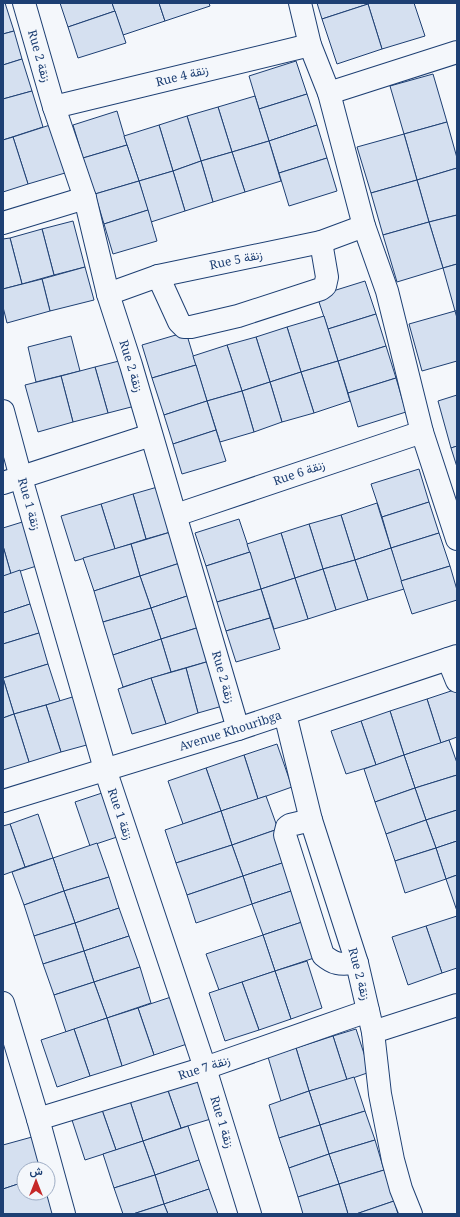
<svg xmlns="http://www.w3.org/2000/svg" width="460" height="1217" font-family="'Noto Serif',Vazirmatn,serif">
<rect width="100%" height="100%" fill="#f4f7fb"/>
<g fill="#d5e0f0" stroke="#1d3f73">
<path d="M3,3H5L14,31L3,34Z"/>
<path d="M60,3H112L115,11L68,27Z"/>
<path d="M112,3H159L165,21L123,35Z"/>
<path d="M159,3H209L210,6L165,21Z"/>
<path d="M317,3H367L368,4L322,19Z"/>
<path d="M370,3H414L425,36L382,49L368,4Z"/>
<path d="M368,4L382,49L337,64L322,19Z"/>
<path d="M115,11L126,43L78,58L68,27Z"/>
<path d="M14,31L22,59L3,65V34Z"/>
<path d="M22,59L32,91L3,99V65Z"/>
<path d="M296,61L307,94L259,109L249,76Z"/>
<path d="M433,74L447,122L404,134L390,86Z"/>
<path d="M32,91L43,127L3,140V99Z"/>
<path d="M307,94L317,125L269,141L259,109Z"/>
<path d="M255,96L269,141L232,152L218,107Z"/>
<path d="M218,107L232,152L201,161L187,116Z"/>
<path d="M117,111L127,145L83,158L73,125Z"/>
<path d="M187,116L201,161L173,171L159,125Z"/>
<path d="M447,122L457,158V168L417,180L404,134Z"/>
<path d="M50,125L65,173L28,184L13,137Z"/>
<path d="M159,125L173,171L139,181L124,136Z"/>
<path d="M317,125L327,158L279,173L269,141Z"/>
<path d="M404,134L417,180L371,193L357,147Z"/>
<path d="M13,137L28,184L3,192V140Z"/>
<path d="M269,141L281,181L245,192L232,152Z"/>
<path d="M127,145L139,181L95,194L83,158Z"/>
<path d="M232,152L245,192L213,202L201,161Z"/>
<path d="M327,158L337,191L289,206L279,173Z"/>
<path d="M201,161L213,202L185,211L173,171Z"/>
<path d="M457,168V215L429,222L417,180Z"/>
<path d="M173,171L185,211L151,222L139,181Z"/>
<path d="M417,180L429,222L383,235L371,193Z"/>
<path d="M139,181L148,210L104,224L95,194Z"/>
<path d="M148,210L157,241L113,254L104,224Z"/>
<path d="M457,215V264L443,268L429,222Z"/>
<path d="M73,221L85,267L54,275L42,229Z"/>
<path d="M429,222L443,268L397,282L383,235Z"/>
<path d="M42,229L54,275L22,284L10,238Z"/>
<path d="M10,238L22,284L3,289V239Z"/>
<path d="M457,264V310L455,311L443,268Z"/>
<path d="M85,267L94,300L50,311L42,279Z"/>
<path d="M42,279L50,311L7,323L3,307V289Z"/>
<path d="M365,281L376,314L328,329L317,296Z"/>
<path d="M455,311L457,318V361L422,371L409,324Z"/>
<path d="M376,314L386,346L338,361L328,329Z"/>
<path d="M324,316L338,361L301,372L287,327Z"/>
<path d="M287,327L301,372L270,382L256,337Z"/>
<path d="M186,332L196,365L152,378L142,345Z"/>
<path d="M71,336L80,371L36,382L28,347Z"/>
<path d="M256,337L270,382L242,391L227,345Z"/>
<path d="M227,345L242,391L207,401L193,356Z"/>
<path d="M386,346L396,378L348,393L338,361Z"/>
<path d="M123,360L135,406L108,413L95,367Z"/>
<path d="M338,361L350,401L314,413L301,372Z"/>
<path d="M196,365L207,401L164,415L152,378Z"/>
<path d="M95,367L108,413L73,422L61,376Z"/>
<path d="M301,372L314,413L282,422L270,382Z"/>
<path d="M61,376L73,422L38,432L25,385Z"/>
<path d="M396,378L406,412L358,427L348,393Z"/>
<path d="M270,382L282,422L254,432L242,391Z"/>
<path d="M242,391L254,432L220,442L207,401Z"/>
<path d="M457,395V446L451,448L438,401Z"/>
<path d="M207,401L216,430L173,444L164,415Z"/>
<path d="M216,430L226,461L182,474L173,444Z"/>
<path d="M457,446V467L451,448Z"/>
<path d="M419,469L429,502L382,517L371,484Z"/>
<path d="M161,486L174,531L146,539L133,494Z"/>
<path d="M133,494L146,539L115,549L101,504Z"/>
<path d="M429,502L439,533L391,548L382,517Z"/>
<path d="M377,503L391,548L355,560L341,515Z"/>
<path d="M101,504L115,549L75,561L61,516Z"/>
<path d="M341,515L355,560L323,569L309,524Z"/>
<path d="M32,519L43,564L11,574L3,546V528Z"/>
<path d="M239,519L250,552L206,566L195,533Z"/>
<path d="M309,524L323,569L295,578L281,533Z"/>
<path d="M174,531L183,562L140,576L131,544Z"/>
<path d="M281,533L295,578L261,589L247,544Z"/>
<path d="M439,533L450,566L401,581L391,548Z"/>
<path d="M131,544L140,576L94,591L83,558Z"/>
<path d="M3,546L11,574L3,576Z"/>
<path d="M391,548L404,589L368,600L355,560Z"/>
<path d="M250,552L261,589L217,602L206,566Z"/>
<path d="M355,560L368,600L336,610L323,569Z"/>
<path d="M183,562L193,594L151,608L140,576Z"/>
<path d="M450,566L457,590V600L412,614L401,581Z"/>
<path d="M323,569L336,610L308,619L295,578Z"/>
<path d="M20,570L30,604L3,613V576Z"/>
<path d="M140,576L151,608L103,622L94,591Z"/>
<path d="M295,578L308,619L274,629L261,589Z"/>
<path d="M261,589L270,618L226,631L217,602Z"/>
<path d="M193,594L203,626L161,639L151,608Z"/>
<path d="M30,604L39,633L3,644V613Z"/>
<path d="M151,608L161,639L113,655L103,622Z"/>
<path d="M270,618L280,649L236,662L226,631Z"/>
<path d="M203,626L213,660L171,672L161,639Z"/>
<path d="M39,633L48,664L3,678V644Z"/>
<path d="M161,639L171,672L123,687L113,655Z"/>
<path d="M213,660L226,705L198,713L186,668Z"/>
<path d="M48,664L60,701L14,714L3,678Z"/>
<path d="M186,668L198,713L166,724L151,678Z"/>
<path d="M3,678L14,714L3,718Z"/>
<path d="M151,678L166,724L132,734L118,689Z"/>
<path d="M457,689V737L441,743L427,699Z"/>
<path d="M79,695L94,743L61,752L46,705Z"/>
<path d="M427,699L441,743L404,755L390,711Z"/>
<path d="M46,705L61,752L29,762L14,714Z"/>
<path d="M390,711L404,755L376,765L361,721Z"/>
<path d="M14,714L29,762L3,770V718Z"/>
<path d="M361,721L376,765L346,774L331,731Z"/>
<path d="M449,740L457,763V775L415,788L404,755Z"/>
<path d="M277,744L292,787L258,799L244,755Z"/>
<path d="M244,755L258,799L221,811L206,768Z"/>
<path d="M404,755L415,788L375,802L364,769Z"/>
<path d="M206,768L221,811L183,824L168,781Z"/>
<path d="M457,775V810L426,820L415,788Z"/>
<path d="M415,788L426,820L386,834L375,802Z"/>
<path d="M108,791L123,835L90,846L75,802Z"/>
<path d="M266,796L278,829L232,845L221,811Z"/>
<path d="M457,810V841L436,848L426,820Z"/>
<path d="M221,811L232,845L176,863L165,830Z"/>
<path d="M38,814L53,858L25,867L10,824Z"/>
<path d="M426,820L436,848L395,861L386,834Z"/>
<path d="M10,824L25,867L3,875V826Z"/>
<path d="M278,829L288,861L243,876L232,845Z"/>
<path d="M457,841V875L446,879L436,848Z"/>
<path d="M97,843L109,877L64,891L53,858Z"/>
<path d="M232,845L243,876L187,895L176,863Z"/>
<path d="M436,848L446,879L405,893L395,861Z"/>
<path d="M53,858L64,891L24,905L12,872Z"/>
<path d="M288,861L297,889L252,904L243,876Z"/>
<path d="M457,875V911L446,879Z"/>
<path d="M243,876L252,904L196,923L187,895Z"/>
<path d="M109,877L119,908L75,923L64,891Z"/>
<path d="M297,889L308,920L263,935L252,904Z"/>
<path d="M64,891L75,923L34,936L24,905Z"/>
<path d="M119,908L129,936L84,951L75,923Z"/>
<path d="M457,916V968L442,973L426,926Z"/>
<path d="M308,920L320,956L275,971L263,935Z"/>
<path d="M75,923L84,951L43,964L34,936Z"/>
<path d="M426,926L442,973L408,985L392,937Z"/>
<path d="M263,935L275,971L219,990L206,954Z"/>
<path d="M129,936L140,967L94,982L84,951Z"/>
<path d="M84,951L94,982L54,995L43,964Z"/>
<path d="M307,961L322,1008L291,1019L275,971Z"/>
<path d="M140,967L151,1003L107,1018L94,982Z"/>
<path d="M275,971L291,1019L259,1030L242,982Z"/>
<path d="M94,982L107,1018L66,1032L54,995Z"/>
<path d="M242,982L259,1030L225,1041L209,993Z"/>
<path d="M171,997L187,1044L154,1055L138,1008Z"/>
<path d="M138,1008L154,1055L122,1066L107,1018Z"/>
<path d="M107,1018L122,1066L90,1076L74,1029Z"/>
<path d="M74,1029L90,1076L57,1087L41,1040Z"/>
<path d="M356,1029L370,1072L347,1080L333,1036Z"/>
<path d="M333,1036L347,1080L309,1091L296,1048Z"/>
<path d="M296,1048L309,1091L281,1101L268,1057Z"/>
<path d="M200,1074L214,1118L181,1128L166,1085Z"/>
<path d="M354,1077L365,1111L320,1125L309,1091Z"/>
<path d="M166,1085L181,1128L143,1141L129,1098Z"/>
<path d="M309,1091L320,1125L279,1138L269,1105Z"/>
<path d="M129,1098L143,1141L116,1150L101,1107Z"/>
<path d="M101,1107L116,1150L85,1160L71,1117Z"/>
<path d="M365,1111L375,1140L329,1154L320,1125Z"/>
<path d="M320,1125L329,1154L289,1168L279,1138Z"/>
<path d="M188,1126L199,1160L155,1175L143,1141Z"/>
<path d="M32,1137L42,1169H24V1182L3,1189V1145Z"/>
<path d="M375,1140L384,1170L339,1184L329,1154Z"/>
<path d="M143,1141L155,1175L114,1188L103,1154Z"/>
<path d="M329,1154L339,1184L298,1197L289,1168Z"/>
<path d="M199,1160L209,1189L164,1204L155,1175Z"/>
<path d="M384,1170L394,1201L356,1214H348L339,1184Z"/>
<path d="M155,1175L164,1204L133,1214H123L114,1188Z"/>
<path d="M24,1182V1193H48L55,1214H3V1189Z"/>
<path d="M339,1184L348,1214H303L298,1197Z"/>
<path d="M209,1189L218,1214H168L164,1204Z"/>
<path d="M394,1201L398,1214H356Z"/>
<path d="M164,1204L168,1214H133Z"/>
</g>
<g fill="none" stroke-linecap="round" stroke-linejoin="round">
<defs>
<g id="minor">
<path d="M24,3L54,107L85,198L108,294L131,365L238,729"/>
<path d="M300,3L310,45L329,93L364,226L387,291L422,432L457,539"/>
<path d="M329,93L457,52"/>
<path d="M54,107L310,45"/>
<path d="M3,223L85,198"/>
<path d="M158,276L179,322L184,327H191L238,316L321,289L325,286L327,277L321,242"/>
<path d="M108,294L158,276L321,242L364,226"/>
<path d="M3,411L21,478L105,769L205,1068L250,1214"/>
<path d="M3,483L151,435"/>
<path d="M176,515L422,432"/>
<path d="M448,659L457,681"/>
<path d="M285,714L311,820L357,963L373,1032L380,1094L393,1160L401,1189L411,1214"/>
<path id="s1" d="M3,801L238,729L457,656"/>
<path d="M311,820L290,825L287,827L285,835L323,955C336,966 341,964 357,963"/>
<path d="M3,1003L38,1119L64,1214"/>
<path d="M373,1032L457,1005"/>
<path d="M38,1119L205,1068L368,1011"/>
</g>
</defs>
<use href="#minor" stroke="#1d3f73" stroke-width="24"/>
<use href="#minor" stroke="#f4f7fb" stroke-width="22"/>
</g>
<g text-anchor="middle" stroke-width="3" stroke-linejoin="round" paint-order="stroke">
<g font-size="12" fill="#1d3f73" stroke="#f4f7fb">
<text transform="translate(39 56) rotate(74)" y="4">Rue 2 زنقة</text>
<text transform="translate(182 76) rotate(-14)" y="4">Rue 4 زنقة</text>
<text transform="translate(236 260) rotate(-12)" y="4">Rue 5 زنقة</text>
<text transform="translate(131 366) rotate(73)" y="4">Rue 2 زنقة</text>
<text transform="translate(299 473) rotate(-19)" y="4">Rue 6 زنقة</text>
<text transform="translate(29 504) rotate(74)" y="4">Rue 1 زنقة</text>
<text transform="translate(223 677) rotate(74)" y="4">Rue 2 زنقة</text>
<text dy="4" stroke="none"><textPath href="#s1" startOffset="238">Avenue Khouribga</textPath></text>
<text transform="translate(120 814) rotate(71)" y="4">Rue 1 زنقة</text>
<text transform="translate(359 974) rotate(75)" y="4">Rue 2 زنقة</text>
<text transform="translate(204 1068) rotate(-18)" y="4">Rue 7 زنقة</text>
<text transform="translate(222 1122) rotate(73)" y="4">Rue 1 زنقة</text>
</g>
</g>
<rect width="460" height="1217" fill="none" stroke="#1d3f73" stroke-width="8"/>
<g transform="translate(36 1181)"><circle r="19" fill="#f4f7fb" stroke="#9eadc5"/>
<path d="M0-3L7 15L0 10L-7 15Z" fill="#c62828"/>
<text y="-6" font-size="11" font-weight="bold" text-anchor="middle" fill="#1d3f73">ش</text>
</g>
</svg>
